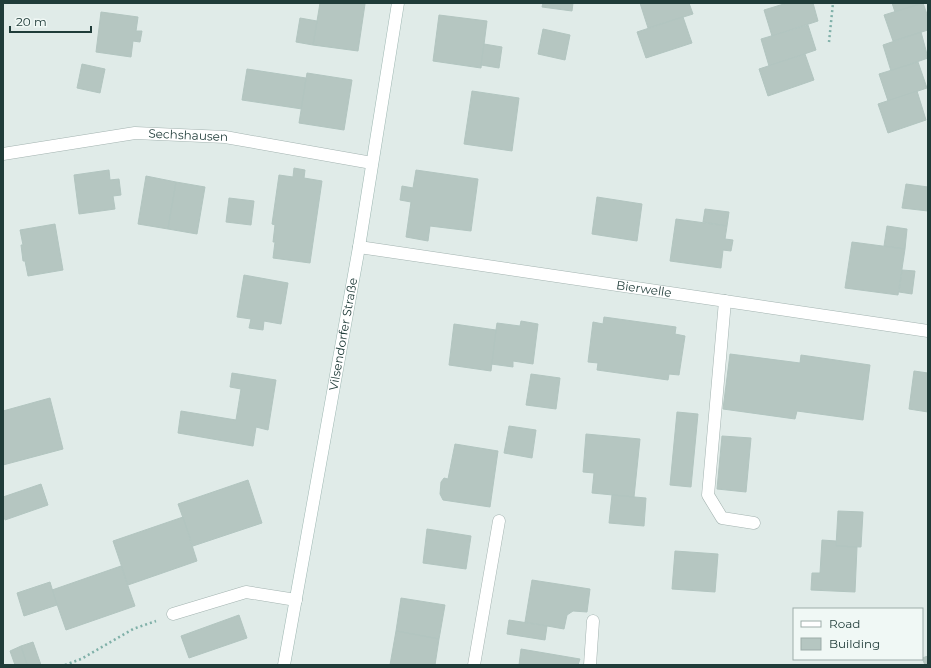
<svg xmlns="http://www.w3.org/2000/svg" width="931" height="668" font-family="Montserrat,sans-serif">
<rect width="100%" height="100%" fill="#e0ebe8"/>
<g fill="#b5c6c1" stroke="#b2c5c0">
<path d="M320,3L365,4L358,51L313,45Z"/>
<path d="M543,3H573L572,11L542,7Z"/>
<path d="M640,3H689L693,14L648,28Z"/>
<path d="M787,3H813L818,21L772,36L764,10Z"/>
<path d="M892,3H923L895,12Z"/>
<path d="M923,3L928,17V30L893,41L884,15Z"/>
<path d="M101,12L138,17L136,31H142L140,42L133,41L131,57L96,52Z"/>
<path d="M439,15L487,21L481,68L433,61Z"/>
<path d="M683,17L692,43L646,58L637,32Z"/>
<path d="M300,18L317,21L313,45L296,42Z"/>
<path d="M808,25L816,50L769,66L761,39Z"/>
<path d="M543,29L570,35L565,60L538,54Z"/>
<path d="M921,32L928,58L891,71L883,45Z"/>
<path d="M484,44L502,47L499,68L481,65Z"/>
<path d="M805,54L814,80L768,96L759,69Z"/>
<path d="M918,62L927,88L888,101L879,74Z"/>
<path d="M82,64L105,69L100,93L77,88Z"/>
<path d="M247,69L306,78L302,109L242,100Z"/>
<path d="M307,73L352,80L344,130L299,123Z"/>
<path d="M472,91L519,98L512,151L464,144Z"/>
<path d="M917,91L926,120L888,133L878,104Z"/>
<path d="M294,168L305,170L304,178L322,181L310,263L273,258L275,242H273L275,225L272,224L279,175L293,177Z"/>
<path d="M109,170L110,180L119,179L121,195L113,196L115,209L79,214L74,175Z"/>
<path d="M416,170L478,179L471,231L430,226L428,241L406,237L411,202L400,200L402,186L413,188Z"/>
<path d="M146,176L176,182L168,229L138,224Z"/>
<path d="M176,182L205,187L197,234L168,229Z"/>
<path d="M906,184L928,187V211L902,208Z"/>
<path d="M597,197L642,204L637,241L592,234Z"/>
<path d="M229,198L254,201L251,225L226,222Z"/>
<path d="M705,209L729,212L727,226L703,222Z"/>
<path d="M676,219L727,226L725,239L733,240L731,251L723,250L721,268L670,261Z"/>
<path d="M55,224L63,270L28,276L25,261H23L21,245H23L20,230Z"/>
<path d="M887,226L907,229L905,249L884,246Z"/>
<path d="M852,242L905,249L898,295L845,288Z"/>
<path d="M902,270L915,271L912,294L899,292Z"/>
<path d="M244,275L288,283L281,324L264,321L263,330L249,328L251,319L237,317Z"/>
<path d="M604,317L676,327L675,334L685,336L679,375L669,374L668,380L597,370L598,363L588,362L593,322L603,324Z"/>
<path d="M521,321L538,324L533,364L513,361V367L491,364L497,323L520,326Z"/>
<path d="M454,324L496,330L491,371L449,365Z"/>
<path d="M730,354L800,363L801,355L870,365L863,420L797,411L795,419L723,409Z"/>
<path d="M914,371L928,373V412L909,409Z"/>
<path d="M232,373L276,380L268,430L256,427L253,446L178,433L181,411L236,420L241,389L230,387Z"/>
<path d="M531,374L560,378L556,409L526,405Z"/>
<path d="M50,398L63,449L3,465V411Z"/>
<path d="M677,412L698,414L691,487L670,485Z"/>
<path d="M509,426L536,430L532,458L504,453Z"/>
<path d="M586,434L640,439L634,497L592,493L594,473L583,472Z"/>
<path d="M722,436L751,438L746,492L717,489Z"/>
<path d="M455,444L498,451L490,507L443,500L440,494L441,482L444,478L448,479Z"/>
<path d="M248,480L262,523L193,546L178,504Z"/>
<path d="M41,484L48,505L5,520L3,514V497Z"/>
<path d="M612,495L646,498L644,526L609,523Z"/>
<path d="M838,511L863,512L861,547L836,546Z"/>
<path d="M183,517L197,561L128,585L113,541Z"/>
<path d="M427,529L471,536L466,569L423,563Z"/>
<path d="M822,540L836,541V546L857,547L855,592L811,590L812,573H820Z"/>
<path d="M675,551L718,554L715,592L672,589Z"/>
<path d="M121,566L135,606L66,630L52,590Z"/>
<path d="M532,580L590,589L587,612L573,611L567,615L564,629L525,622Z"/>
<path d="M50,582L57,605L24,616L17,593Z"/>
<path d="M401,598L445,605L439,639L396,631Z"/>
<path d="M239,615L247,638L189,658L181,636Z"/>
<path d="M509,620L547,626L545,640L507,634Z"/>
<path d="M396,631L439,639L435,665H390Z"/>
<path d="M33,642L41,665H27L21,646Z"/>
<path d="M21,646L27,665H15L10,651Z"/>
<path d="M521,649L580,659L578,665H519Z"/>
<path d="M928,656V665H925L922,658Z"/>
</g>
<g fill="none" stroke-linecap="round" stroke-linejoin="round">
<defs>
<g id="lane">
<path d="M725,301L708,495L722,518L754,523"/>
<path d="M173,614L246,592L296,600"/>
<path d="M474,665L499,521"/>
<path d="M590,665L593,621"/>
</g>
<g id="street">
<path id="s1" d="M3,154L135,133L225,137L372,163"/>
<path id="s2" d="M359,247L928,331"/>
</g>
<g id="secondary">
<path id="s3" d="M284,665L359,247L398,3"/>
</g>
</defs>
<use href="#lane" stroke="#a3b3b0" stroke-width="13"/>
<use href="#street" stroke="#a3b3b0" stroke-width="13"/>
<use href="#secondary" stroke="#9eb7b2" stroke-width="13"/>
<g stroke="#7fb0a8" stroke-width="2.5" stroke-dasharray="2 3" stroke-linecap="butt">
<path d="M829,42L833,3"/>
<path d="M65,665L81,659L133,629L156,621"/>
</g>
<use href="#lane" stroke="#fff" stroke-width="12"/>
<use href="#street" stroke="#fff" stroke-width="12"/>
<use href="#secondary" stroke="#fff" stroke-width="12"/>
</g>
<g text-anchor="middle" stroke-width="3.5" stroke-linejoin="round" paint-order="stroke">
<g font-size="12" fill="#203c39" stroke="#f0f8f5">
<text dy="4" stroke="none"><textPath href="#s1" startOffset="187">Sechshausen</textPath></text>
<text dy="4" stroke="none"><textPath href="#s2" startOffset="288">Bierwelle</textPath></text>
<text dy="4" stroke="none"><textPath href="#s3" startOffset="336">Vilsendorfer Straße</textPath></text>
</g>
</g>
<rect width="931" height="668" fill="none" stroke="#203c39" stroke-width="8"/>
<rect x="793" y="608" width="130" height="52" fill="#f0f8f5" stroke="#9dadaa"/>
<rect x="801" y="621" width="20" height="6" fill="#ffffff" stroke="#9dadaa"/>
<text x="829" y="628" font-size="12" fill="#203c39">Road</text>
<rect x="801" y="638" width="20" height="12" fill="#b5c6c1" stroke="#9dadaa"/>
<text x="829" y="648" font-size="12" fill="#203c39">Building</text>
<path d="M10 26v6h81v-6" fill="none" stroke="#203c39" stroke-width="2"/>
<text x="16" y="26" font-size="12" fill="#203c39" stroke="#f0f8f5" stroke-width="3" paint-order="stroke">20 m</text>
</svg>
